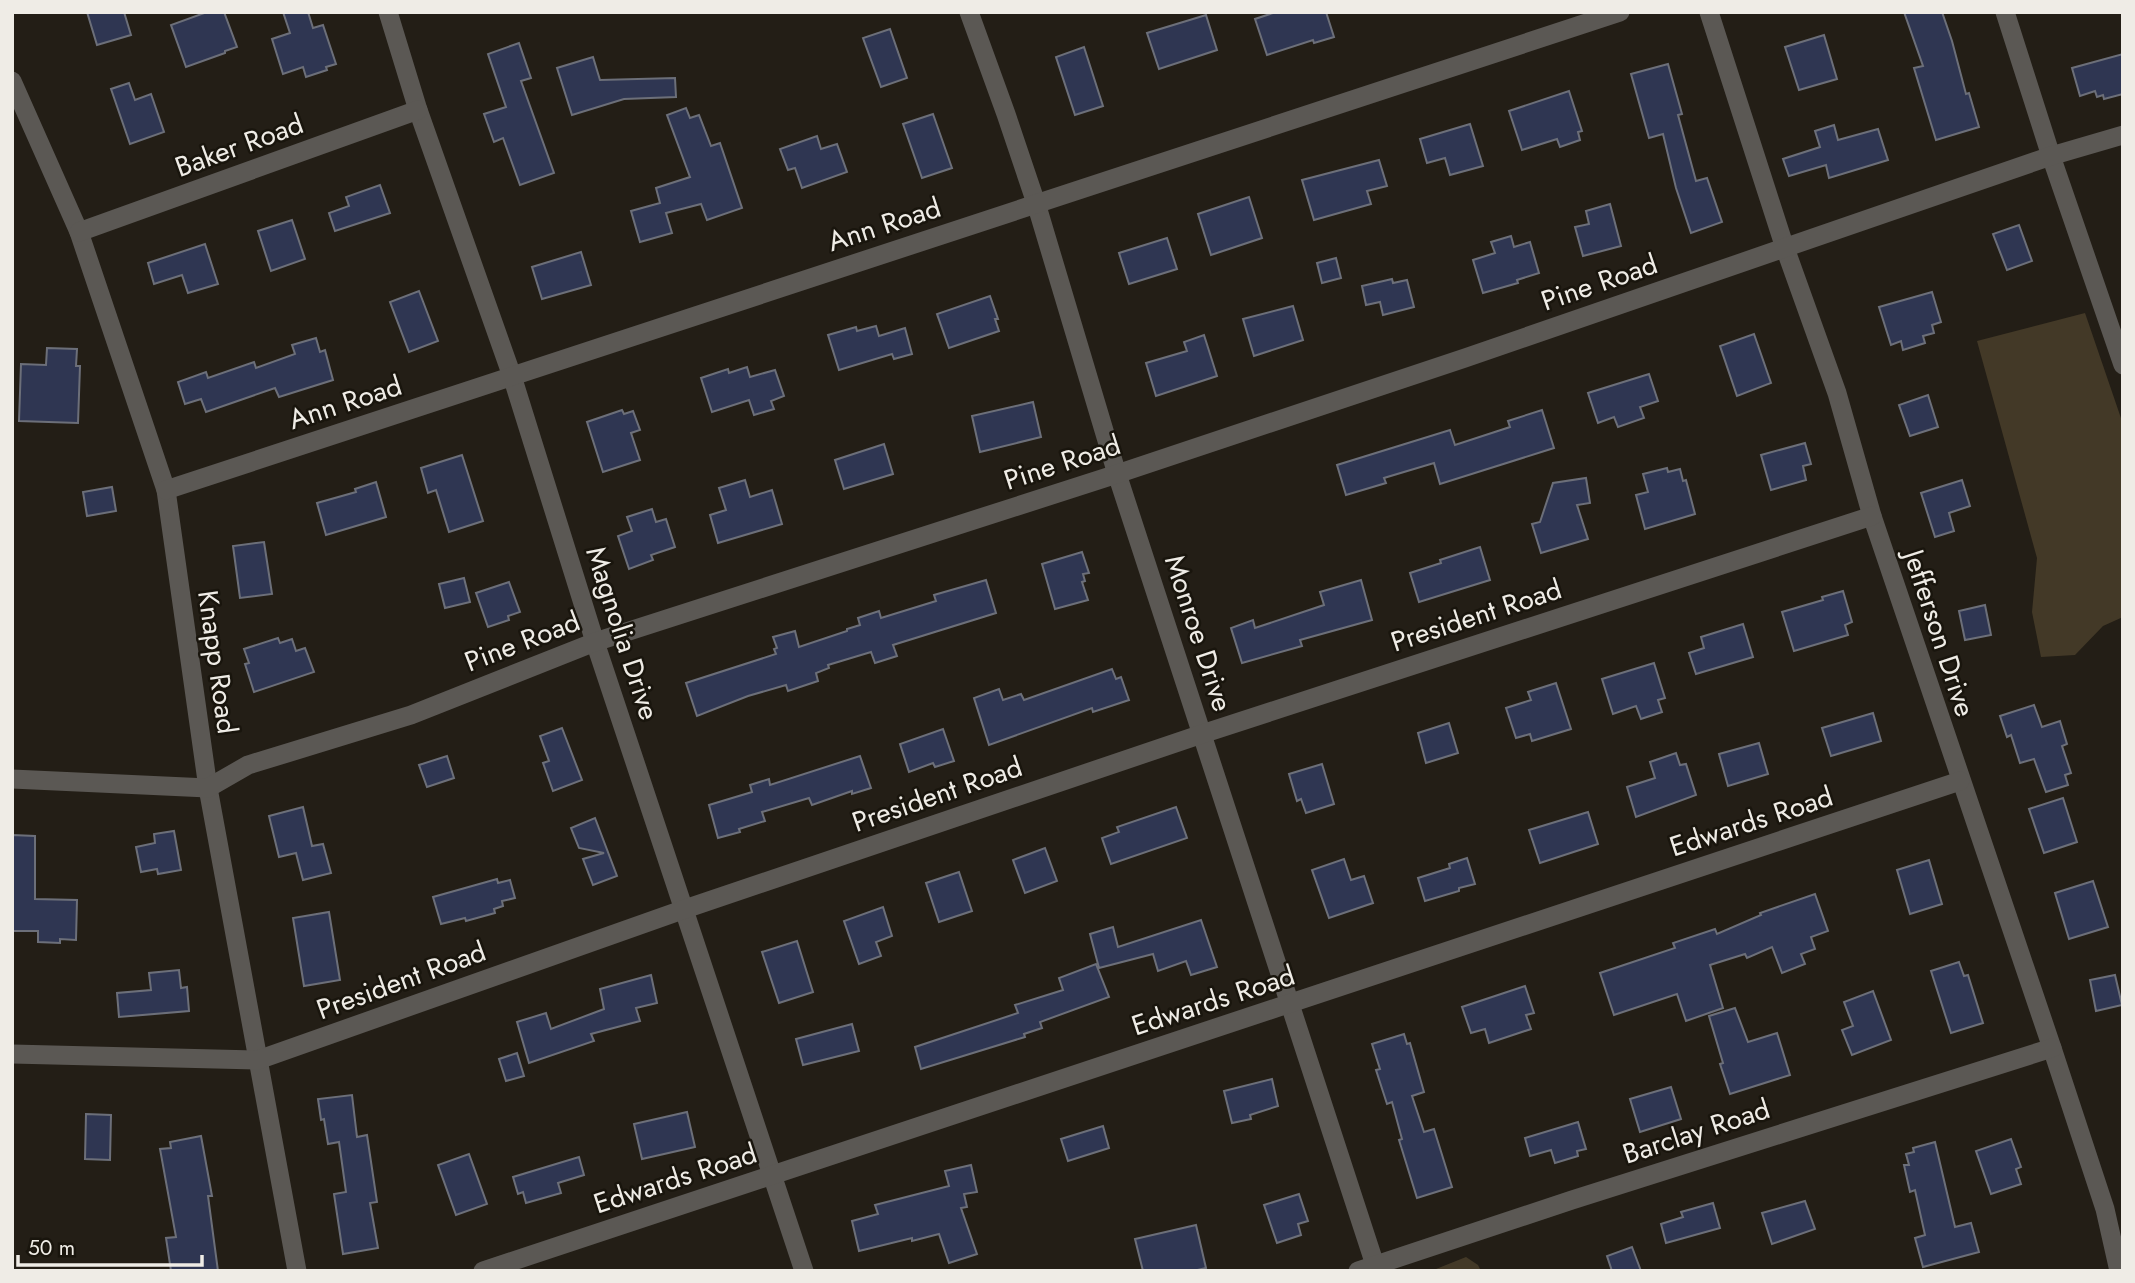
<svg xmlns="http://www.w3.org/2000/svg" width="2135" height="1283" font-family="Jost,sans-serif">
<rect width="100%" height="100%" fill="#231e16"/>
<g fill="#433927">
<path d="M2085,313L2123,424V617L2103,626L2075,655L2041,657L2032,612L2037,558L1977,341Z"/>
<path d="M1466,1257L1478,1265L1481,1271H1431Z"/>
</g>
<g fill="#2f3652" stroke="#6c6f79" stroke-width="2">
<path d="M87,12H124L131,35L97,45Z"/>
<path d="M207,12H224L237,47L225,51V53L186,67L171,25Z"/>
<path d="M283,12H308L313,28L323,25L336,64L326,67L327,70L306,77L303,67L283,74L272,39L290,33Z"/>
<path d="M1276,12H1326L1334,37L1314,43L1313,40L1267,55L1255,19Z"/>
<path d="M1904,12H1942L1952,41L1966,94L1969,93L1979,127L1936,140L1914,68L1923,66Z"/>
<path d="M1206,15L1217,50L1159,69L1147,33Z"/>
<path d="M890,29L907,78L881,87L863,38Z"/>
<path d="M1824,35L1837,79L1799,90L1785,47Z"/>
<path d="M519,43L531,78L521,81L554,173L520,185L503,138L494,142L484,114L506,107L488,54Z"/>
<path d="M1084,47L1103,106L1075,115L1056,57Z"/>
<path d="M2123,54V94L2104,99L2103,95L2097,97L2095,91L2080,96L2072,68Z"/>
<path d="M593,57L600,80L675,78L676,97L624,99L572,115L557,68Z"/>
<path d="M1668,64L1682,114L1678,115L1696,181L1707,178L1722,222L1691,233L1676,188L1663,134L1649,138L1631,74Z"/>
<path d="M129,83L135,100L151,94L164,132L130,144L111,89Z"/>
<path d="M1569,91L1582,131L1578,132L1580,140L1560,147L1557,139L1522,150L1509,111Z"/>
<path d="M686,108L690,118L699,115L711,146L720,143L742,208L707,220L701,204L666,213L672,233L640,242L631,211L660,203L656,188L690,177L667,115Z"/>
<path d="M933,114L952,168L922,178L903,124Z"/>
<path d="M1470,124L1483,166L1450,175L1445,158L1427,163L1420,139Z"/>
<path d="M1834,125L1838,140L1878,129L1888,160L1829,178L1826,165L1789,176L1783,159L1820,147L1815,131Z"/>
<path d="M817,136L821,149L837,144L847,172L802,188L795,168L788,170L780,149Z"/>
<path d="M1379,160L1387,186L1367,191L1371,204L1314,220L1302,180Z"/>
<path d="M380,185L390,213L335,231L329,213L349,206L346,197Z"/>
<path d="M1249,197L1262,238L1211,255L1198,214Z"/>
<path d="M1610,204L1621,246L1583,256L1575,227L1589,224L1586,211Z"/>
<path d="M292,220L305,259L271,271L258,231Z"/>
<path d="M2019,225L2032,261L2007,270L1993,234Z"/>
<path d="M1511,236L1514,247L1530,242L1539,273L1517,280L1518,283L1483,293L1473,260L1495,253L1491,242Z"/>
<path d="M1167,238L1177,269L1129,284L1119,253Z"/>
<path d="M205,244L218,284L188,293L182,275L154,284L148,263Z"/>
<path d="M581,252L591,285L542,299L532,267Z"/>
<path d="M1336,258L1341,278L1322,283L1317,263Z"/>
<path d="M1392,279L1393,283L1407,280L1414,307L1383,315L1380,302L1366,305L1362,286Z"/>
<path d="M419,291L438,341L409,352L390,302Z"/>
<path d="M1932,292L1941,322L1932,325L1934,333L1923,336L1925,343L1903,350L1901,341L1891,345L1879,307Z"/>
<path d="M990,296L998,319H995L999,331L949,348L937,314Z"/>
<path d="M1293,306L1303,340L1254,356L1243,319Z"/>
<path d="M876,326L879,336L905,328L912,354L894,359L892,354L839,370L828,335L856,327L857,331Z"/>
<path d="M1754,334L1771,383L1737,396L1720,346Z"/>
<path d="M1204,335L1217,376L1156,396L1146,363L1187,351L1184,342Z"/>
<path d="M316,338L320,352L325,350L333,380L279,397L275,388L206,412L201,399L185,404L178,382L206,372L208,378L254,362L256,368L295,354L292,345Z"/>
<path d="M47,348L77,349L76,366H80L78,423L19,421L21,364L46,365Z"/>
<path d="M747,367L750,377L775,370L784,396L771,401L774,409L754,415L749,400L712,412L701,378L728,369L729,373Z"/>
<path d="M1649,374L1658,401L1640,407L1644,418L1618,427L1614,417L1598,423L1588,393Z"/>
<path d="M1928,395L1938,427L1910,436L1899,405Z"/>
<path d="M1033,402L1041,437L980,452L972,416Z"/>
<path d="M622,410L624,414L633,411L640,430L631,433L640,460L603,472L587,422Z"/>
<path d="M1542,410L1554,448L1440,484L1434,463L1384,478L1386,483L1346,495L1337,465L1450,430L1455,445L1510,427L1508,421Z"/>
<path d="M1805,443L1811,464L1803,466L1806,480L1771,490L1761,455Z"/>
<path d="M884,444L893,474L844,489L835,460Z"/>
<path d="M462,455L483,521L449,532L436,490L428,493L421,468Z"/>
<path d="M1667,468L1668,472L1680,469L1683,481L1686,480L1695,514L1645,529L1636,495L1648,492L1643,474Z"/>
<path d="M1586,478L1590,503L1577,505L1588,539L1541,553L1532,524L1540,522L1553,483Z"/>
<path d="M745,480L750,497L772,490L782,524L718,543L710,515L726,510L719,488Z"/>
<path d="M1962,480L1970,506L1949,513L1954,531L1935,537L1921,493Z"/>
<path d="M376,482L386,517L326,535L317,503L356,492L355,489Z"/>
<path d="M112,487L116,511L87,516L83,492Z"/>
<path d="M652,509L656,522L666,519L675,547L651,555L653,560L629,569L618,536L632,531L627,517Z"/>
<path d="M264,542L272,594L240,598L233,546Z"/>
<path d="M1480,547L1490,580L1419,602L1410,573L1441,563L1440,560Z"/>
<path d="M1082,552L1089,573L1083,574L1085,581L1082,582L1088,600L1055,609L1042,564Z"/>
<path d="M464,578L470,602L445,608L439,584Z"/>
<path d="M986,580L996,613L893,645L897,656L875,663L871,652L828,665L829,668L816,673L818,681L788,691L786,685L748,696L697,716L686,683L776,654L774,649L777,648L773,637L795,631L799,647L847,631V629L860,625L858,618L879,611L881,618L936,601L934,595Z"/>
<path d="M1361,580L1372,620L1300,640L1302,646L1242,663L1231,628L1253,620L1255,628L1324,605L1320,592Z"/>
<path d="M509,582L520,612L508,616L509,620L488,627L476,593Z"/>
<path d="M1843,591L1852,622L1845,625L1848,635L1794,651L1782,612L1823,600L1822,597Z"/>
<path d="M1985,605L1991,635L1965,640L1959,611Z"/>
<path d="M1743,624L1753,657L1696,674L1689,653L1704,648L1701,637Z"/>
<path d="M278,638L280,643L292,639L296,651L305,648L314,672L254,692L245,664L249,663L244,649Z"/>
<path d="M1654,663L1665,698L1658,700L1662,712L1641,719L1636,706L1613,714L1602,679Z"/>
<path d="M1112,669L1116,679L1121,677L1129,700L1093,712L1092,708L989,745L974,698L999,689L1003,700L1021,694L1024,700Z"/>
<path d="M1556,683L1571,729L1532,741L1530,734L1516,738L1506,708L1531,700L1528,692Z"/>
<path d="M2034,705L2042,727L2060,721L2067,744L2062,746L2071,773L2065,775L2068,785L2046,792L2034,759L2020,763L2011,735L2007,737L2000,716Z"/>
<path d="M1873,713L1881,741L1831,756L1822,728Z"/>
<path d="M1449,723L1458,753L1426,763L1418,733Z"/>
<path d="M562,728L582,780L553,791L543,763L549,761L540,736Z"/>
<path d="M943,729L954,761L935,767L933,763L909,772L900,744Z"/>
<path d="M1759,743L1768,774L1728,786L1719,754Z"/>
<path d="M1676,753L1680,765L1686,764L1696,795L1636,817L1627,787L1655,778L1650,762Z"/>
<path d="M447,756L454,778L427,787L419,765Z"/>
<path d="M860,756L871,788L852,794V791L812,805L809,798L762,812L765,821L739,829L740,832L718,838L709,805L752,792L750,785L769,779L770,785Z"/>
<path d="M1322,764L1334,804L1306,813L1301,799L1297,801L1289,774Z"/>
<path d="M2063,798L2077,842L2044,853L2029,809Z"/>
<path d="M303,807L312,846L323,844L331,873L303,880L296,853L279,857L269,816Z"/>
<path d="M1176,807L1187,838L1111,864L1102,838L1119,832L1117,827Z"/>
<path d="M1588,812L1598,844L1540,863L1529,830Z"/>
<path d="M595,818L617,876L593,885L583,859L604,853L579,848L571,828Z"/>
<path d="M174,831L181,870L158,874L157,869L141,872L136,847L155,843L154,834Z"/>
<path d="M12,835L35,836V899L77,900L76,940L60,939V943L38,942V931H12Z"/>
<path d="M1045,848L1057,881L1025,893L1013,860Z"/>
<path d="M1467,858L1475,884L1459,888V891L1425,901L1418,878L1450,868L1449,864Z"/>
<path d="M1344,859L1351,880L1364,876L1373,903L1329,918L1312,870Z"/>
<path d="M1929,860L1942,904L1910,914L1897,870Z"/>
<path d="M959,872L972,911L939,922L926,883Z"/>
<path d="M497,879L498,883L510,880L515,898L502,901L503,906L494,909L495,913L466,921L465,918L441,924L433,897Z"/>
<path d="M2093,881L2108,927L2069,939L2055,893Z"/>
<path d="M1815,894L1828,931L1811,937L1815,949L1801,954L1805,964L1782,973L1772,947L1747,958L1745,954L1710,965L1723,1008L1686,1021L1677,994L1614,1015L1600,973L1675,948L1673,943L1715,929L1717,934L1761,915L1760,913Z"/>
<path d="M883,907L892,936L876,942L881,956L859,964L844,921Z"/>
<path d="M329,912L340,980L304,986L293,918Z"/>
<path d="M1201,920L1217,967L1191,975L1186,961L1158,971L1153,954L1099,968L1090,934L1113,927L1118,947Z"/>
<path d="M797,941L813,992L779,1003L762,952Z"/>
<path d="M1959,962L1964,976L1968,975L1983,1023L1951,1033L1931,971Z"/>
<path d="M1096,964L1109,997L1040,1022L1042,1028L1024,1034L1025,1037L921,1069L915,1047L1018,1013L1015,1005L1063,990L1059,978Z"/>
<path d="M179,970L181,988L187,987L189,1011L119,1017L117,993L151,990L149,973Z"/>
<path d="M651,975L657,1003L636,1008L640,1021L591,1034L594,1041L529,1063L517,1022L546,1013L551,1029L604,1009L600,989Z"/>
<path d="M2115,975L2122,1005L2096,1011L2090,980Z"/>
<path d="M1525,986L1534,1013L1526,1015L1531,1029L1489,1043L1485,1029L1471,1033L1462,1007Z"/>
<path d="M1873,991L1891,1040L1852,1055L1842,1030L1853,1026L1844,1002Z"/>
<path d="M1735,1008L1748,1042L1777,1033L1790,1075L1730,1094L1720,1064L1723,1063L1709,1016Z"/>
<path d="M852,1024L859,1051L803,1065L796,1039Z"/>
<path d="M1404,1034L1407,1044L1410,1043L1424,1092L1412,1096L1424,1132L1434,1129L1452,1187L1417,1198L1399,1140L1402,1139L1392,1102L1387,1104L1376,1070L1380,1069L1372,1044Z"/>
<path d="M517,1053L524,1076L506,1081L499,1059Z"/>
<path d="M1272,1079L1278,1106L1250,1115L1251,1119L1232,1123L1224,1091Z"/>
<path d="M1671,1087L1681,1119L1640,1132L1630,1099Z"/>
<path d="M352,1095L357,1137L367,1135L377,1202L370,1203L378,1248L343,1254L334,1194L346,1192L339,1142L328,1144L324,1119L321,1120L318,1099Z"/>
<path d="M687,1112L695,1147L642,1159L634,1124Z"/>
<path d="M86,1114L111,1115L110,1160L85,1159Z"/>
<path d="M1578,1122L1586,1149L1577,1151L1578,1156L1555,1163L1551,1150L1530,1156L1525,1138Z"/>
<path d="M1103,1126L1109,1148L1068,1161L1061,1139Z"/>
<path d="M201,1136L212,1196H208L218,1271H171L166,1238L176,1237L160,1149L171,1148L170,1142Z"/>
<path d="M2011,1139L2021,1167L2016,1169L2021,1184L1991,1194L1976,1151Z"/>
<path d="M1935,1142L1955,1227L1971,1223L1979,1252L1923,1267L1915,1238L1925,1235L1915,1190L1910,1192L1904,1165H1909L1906,1154L1914,1152L1913,1148Z"/>
<path d="M469,1154L487,1204L456,1215L438,1165Z"/>
<path d="M579,1157L584,1175L558,1183L561,1193L526,1203L523,1192L518,1194L513,1177Z"/>
<path d="M971,1165L977,1192L964,1194L967,1207L961,1208L977,1254L949,1263L939,1234L912,1241V1238L859,1251L852,1221L878,1214L875,1205L949,1186L945,1171Z"/>
<path d="M1299,1194L1308,1221L1298,1224L1301,1235L1277,1243L1264,1205Z"/>
<path d="M1805,1201L1815,1229L1772,1244L1762,1213Z"/>
<path d="M1713,1203L1720,1228L1666,1243L1661,1224L1683,1217L1681,1212Z"/>
<path d="M1196,1225L1206,1268L1193,1271H1143L1135,1239Z"/>
<path d="M1632,1247L1641,1271H1612L1607,1256Z"/>
</g>
<g fill="none" stroke-linecap="round" stroke-linejoin="round">
<g stroke="#5b5854" stroke-width="19">
<path d="M388,12L418,110L512,376L595,642L804,1271"/>
<path d="M969,12L1006,114L1036,203L1117,474L1377,1271"/>
<path d="M1709,12L1785,248L1837,393L1872,516L2052,1048L2105,1209L2119,1271"/>
<path d="M2005,12L2051,156L2123,365"/>
<path d="M12,81L79,232L166,490L208,788L297,1271"/>
<path d="M79,232L418,110"/>
<path d="M166,490L1620,12"/>
<path d="M12,779L208,788L248,765L411,715L595,642L1117,474L1465,358L2051,156L2123,135"/>
<path d="M12,1054L258,1060L685,909L1202,734L1872,516"/>
<path d="M483,1271L1960,781"/>
<path d="M1358,1271L1572,1200L2052,1048"/>
</g>
</g>
<g text-anchor="middle" stroke-width="5" stroke-linejoin="round" paint-order="stroke">
<g font-size="28" fill="#efece6" stroke="#19150d">
<text transform="translate(239 145) rotate(-20)" y="10">Baker Road</text>
<text transform="translate(884 224) rotate(-18)" y="10">Ann Road</text>
<text transform="translate(1599 282) rotate(-19)" y="10">Pine Road</text>
<text transform="translate(345 402) rotate(-18)" y="10">Ann Road</text>
<text transform="translate(1062 462) rotate(-18)" y="10">Pine Road</text>
<text transform="translate(1476 615) rotate(-18)" y="10">President Road</text>
<text transform="translate(623 633) rotate(72)" y="10">Magnolia Drive</text>
<text transform="translate(1199 633) rotate(72)" y="10">Monroe Drive</text>
<text transform="translate(1940 633) rotate(72)" y="10">Jefferson Drive</text>
<text transform="translate(522 641) rotate(-21)" y="10">Pine Road</text>
<text transform="translate(218 662) rotate(82)" y="10">Knapp Road</text>
<text transform="translate(937 794) rotate(-19)" y="10">President Road</text>
<text transform="translate(1751 821) rotate(-18)" y="10">Edwards Road</text>
<text transform="translate(401 980) rotate(-20)" y="10">President Road</text>
<text transform="translate(1213 1000) rotate(-18)" y="10">Edwards Road</text>
<text transform="translate(1696 1131) rotate(-18)" y="10">Barclay Road</text>
<text transform="translate(675 1178) rotate(-18)" y="10">Edwards Road</text>
</g>
</g>
<rect width="2135" height="1283" fill="none" stroke="#efece6" stroke-width="28"/>
<path d="M18 1255v10h184v-10" fill="none" stroke="#efece6" stroke-width="3.5"/>
<text x="28" y="1255" font-size="21" fill="#efece6" stroke="#19150d" stroke-width="5" paint-order="stroke">50 m</text>
</svg>
